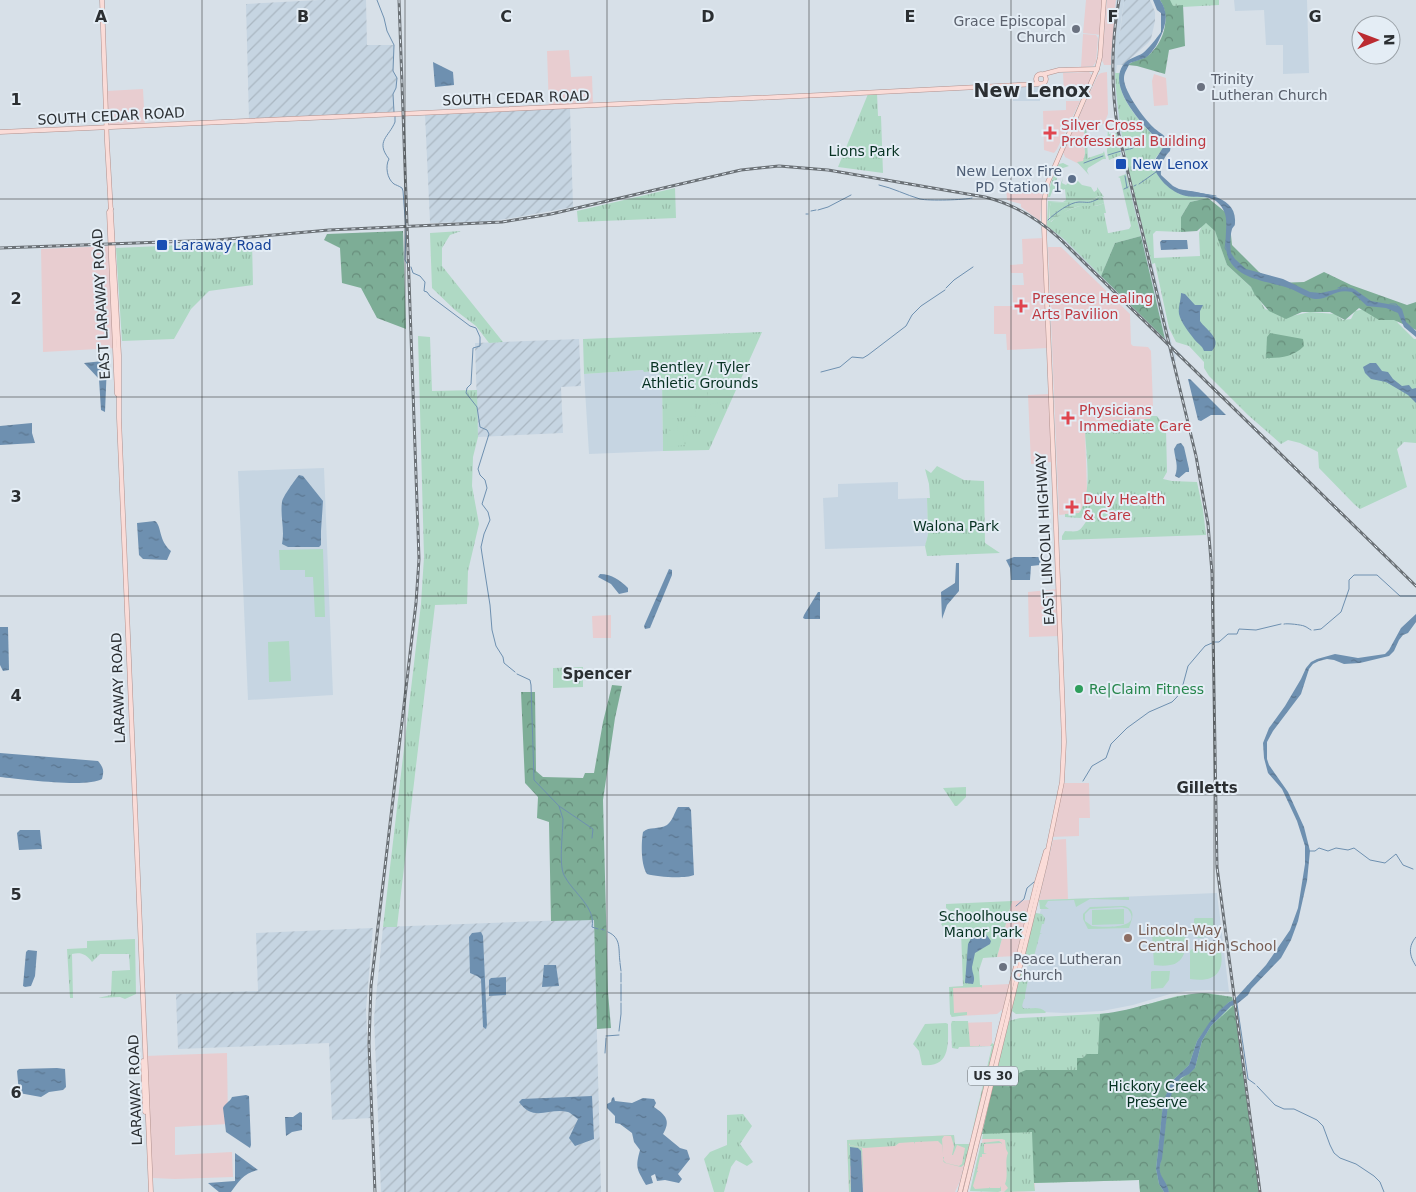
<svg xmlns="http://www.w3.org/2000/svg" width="1416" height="1192" font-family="'DejaVu Sans',sans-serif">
<defs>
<pattern id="industrial-furrows" width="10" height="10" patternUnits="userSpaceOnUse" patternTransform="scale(1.25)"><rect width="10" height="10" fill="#c6d5e2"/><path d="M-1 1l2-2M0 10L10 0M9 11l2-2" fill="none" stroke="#aab7c2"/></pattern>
<pattern id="grass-tufts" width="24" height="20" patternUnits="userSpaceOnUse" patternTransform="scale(1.25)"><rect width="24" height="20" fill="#afd9c4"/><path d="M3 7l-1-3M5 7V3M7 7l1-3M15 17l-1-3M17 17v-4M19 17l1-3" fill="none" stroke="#97bba9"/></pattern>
<pattern id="forest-crowns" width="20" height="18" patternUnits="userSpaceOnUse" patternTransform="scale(1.25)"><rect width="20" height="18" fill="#7dad96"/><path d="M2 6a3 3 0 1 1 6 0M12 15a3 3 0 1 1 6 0" fill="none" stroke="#678d7b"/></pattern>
<pattern id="wetland-marsh" width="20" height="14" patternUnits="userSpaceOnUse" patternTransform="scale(1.25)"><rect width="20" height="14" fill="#afd9c4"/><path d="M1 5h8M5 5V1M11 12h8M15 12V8" fill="none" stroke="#97bba9"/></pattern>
<pattern id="water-ripples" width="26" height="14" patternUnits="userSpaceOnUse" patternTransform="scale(1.25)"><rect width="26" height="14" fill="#6e90b0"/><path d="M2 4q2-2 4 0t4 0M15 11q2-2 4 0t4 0" fill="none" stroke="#5b7690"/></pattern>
</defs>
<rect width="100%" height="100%" fill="#d7e0e8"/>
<g fill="#e8cdd0">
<path d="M1086,0H1104L1101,35L1083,33Z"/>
<path d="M1107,0H1116L1111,65H1104L1102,60Z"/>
<path d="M1083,34L1096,35L1098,38L1096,62L1093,66L1081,67Z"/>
<path d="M569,50L571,77L592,76L593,106L549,109L547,51Z"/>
<path d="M1089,72L1092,75L1083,95L1064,96L1063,73Z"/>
<path d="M1107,72L1108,114L1104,124L1084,125L1085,158L1082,165H1081L1065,157L1063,152L1098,75L1101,73Z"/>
<path d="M1154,74L1166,78L1168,105L1154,106L1152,81Z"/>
<path d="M143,89L145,126L107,127L106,91Z"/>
<path d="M1066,101H1080L1057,149L1054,153L1044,150L1043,111L1066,110Z"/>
<path d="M1006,186H1043L1040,221L1021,207V204L1007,200Z"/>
<path d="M1044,238L1048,348L1007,350L1006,334H994V306H1013L1012,285H1024L1023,273H1011L1010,265L1023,264L1022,239Z"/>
<path d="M111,246L116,348L43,352L41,249Z"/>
<path d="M1048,247H1061L1130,314L1131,344L1133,346L1148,347L1151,351L1153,406L1150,419L1113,420V430L1085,431L1087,491L1082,508L1079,513L1059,515Z"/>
<path d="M1050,394L1051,462L1031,464L1028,395Z"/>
<path d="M1058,589L1060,636L1029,637L1028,592Z"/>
<path d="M611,615V638H593L592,616Z"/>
<path d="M1063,783H1089L1090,818H1079V836L1051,837Z"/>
<path d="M1066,839L1068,899L1039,900L1053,840Z"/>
<path d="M1030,900L1016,956L997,957L1012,901Z"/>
<path d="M1009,984L1003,1009L997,1014L960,1016L952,1015L951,987Z"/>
<path d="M992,1022V1046L958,1047L957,1023Z"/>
<path d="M227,1053L228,1124L175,1127V1155L232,1152L233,1177L175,1179L153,1178L148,1128L145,1056Z"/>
<path d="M1032,1132L1035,1191L1007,1192L971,1189L984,1134Z"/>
<path d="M954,1135L955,1144H969L960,1181L955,1192H849L847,1140Z"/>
</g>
<g fill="url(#industrial-furrows)">
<path d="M320,0H366L367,45H394L393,70L397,78L396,88L393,94L394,112L249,120L246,4Z"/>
<path d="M1124,0H1150L1155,12V21L1151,39L1148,43L1123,65H1116Z"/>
<path d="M570,108L573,207L506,219L482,222L430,223L425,114Z"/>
<path d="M579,339L581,386L561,387L563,433L478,437L475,343Z"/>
<path d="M594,919L601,1192H381L374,1018L383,927Z"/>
<path d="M373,928L366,1009L371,1118L332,1120L329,1043L178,1049L176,994L258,991L256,933Z"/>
</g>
<g fill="#c6d5e2">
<path d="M1116,0H1124L1121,22L1116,73L1125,151L1172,345L1184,357L1182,360L1175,354L1176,361L1171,362L1168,347L1164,342L1048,230L1049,227H1050L1065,240L1165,338L1121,155L1114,112L1111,59Z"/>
<path d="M1234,0H1307L1309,73L1283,74V45H1266L1264,10L1235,11Z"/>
<path d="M1039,85L1040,101H1013V86Z"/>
<path d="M644,370V372L659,371L660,378L662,380L663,451L589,454L584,374Z"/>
<path d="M324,468L333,695L248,700L238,471Z"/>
<path d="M898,482V499L927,498L928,534L925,546L825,549L823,498L838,497V484Z"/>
<path d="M1217,893L1229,992L1209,990L1187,991L1170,994L1133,1005L1102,1011L1065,1013L1017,1011L1043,900Z"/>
</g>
<g fill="url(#grass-tufts)">
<path d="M1160,0H1219V5L1164,8Z"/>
<path d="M1115,73H1120C1114,98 1148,130 1164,147L1154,160V167L1159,177L1179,194L1208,198L1190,202L1181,217V232L1156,231L1153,234L1154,258L1200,256L1199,233L1202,225L1206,223L1213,227L1216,233L1227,265L1253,289L1265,309L1287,317L1310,312L1335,314L1343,320L1351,319L1355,311L1365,309L1392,314L1398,323L1414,339H1416V443L1404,442L1397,449L1407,487L1360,509L1354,504L1319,468L1318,452L1300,443L1288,440L1281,444L1248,415L1209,376L1204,368V362L1189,346L1176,342L1169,328L1155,263L1152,264C1136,200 1118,138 1115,73Z"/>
<path d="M877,93L878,116H881L883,173L838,167L868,94Z"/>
<path d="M1078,123L1104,124L1086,125L1088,158L1103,153L1104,151L1106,159H1103L1088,168L1087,171L1089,175L1077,162L1083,161L1085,154L1084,128L1081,126L1079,128L1080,129H1076Z"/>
<path d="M1108,124L1109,134L1117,133L1121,155L1109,160L1107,152Z"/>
<path d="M1063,163L1069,166L1060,169L1058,175H1056L1058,176L1054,186L1059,188L1063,178L1062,183L1066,185L1068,183H1075L1077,180L1082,185L1091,187L1094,192L1097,190V187L1098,186L1097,187L1104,197L1099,196L1089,201L1051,203L1050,206L1049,220L1051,222C1059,213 1077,205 1088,205C1097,205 1095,207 1104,203L1106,213H1104L1108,233H1109L1129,229L1131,226L1120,178L1118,177L1126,174L1141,236L1115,243L1101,276L1065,240L1047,226L1048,201L1063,202L1066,200L1065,189L1063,190L1062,189H1053L1050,197H1048C1050,186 1053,174 1059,164Z"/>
<path d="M675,188L676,218L578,222L577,211Z"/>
<path d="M461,231L450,235L442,248V266L503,342L489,343L476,326L455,310L432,288L430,233Z"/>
<path d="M252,242L253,285L209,291L191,309L174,339L122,341L116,248Z"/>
<path d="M762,332L709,450L663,451L662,380L660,379L659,371L644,372L643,370L584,374L583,339Z"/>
<path d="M418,336L430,337L432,391L477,390L478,437L473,457L472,486L479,524L468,571L467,604L435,605L397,927H383L421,604L424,557Z"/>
<path d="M1151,416H1157L1166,429L1167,472L1163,479L1172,481L1197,482L1203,510L1206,535L1062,540V536L1065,531C1080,532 1079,532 1087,520L1085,516L1080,518L1065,517V514L1079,513C1093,493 1086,455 1085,431L1113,430V420L1150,419Z"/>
<path d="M937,466L964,480L984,481L985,543L1000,553L927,556L925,546L928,534L927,498H930L929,484L925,469L931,473Z"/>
<path d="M583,667V687L553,688V668Z"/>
<path d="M966,787V797L957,806H955L943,788Z"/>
<path d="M1129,897V900L1090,899L1076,907L1074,900L1048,901L1045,906L1049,909H1040L1039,900Z"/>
<path d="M1012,901L997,957L983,958L979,970L980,985H982V988L981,987L953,988L954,1013L967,1012V1011V1015L952,1017L950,1014L949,987L963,986L961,931H946L941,924L954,914L946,908V904Z"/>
<path d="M1036,913L1042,914L1045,918L1044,924H1042L1040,933L1042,934H1040L1033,960L1035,961L1030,966L1024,964L1023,960L1034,915Z"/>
<path d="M135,939L136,994L125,999L120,997L98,998L111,995L112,971L130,970L129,954H100L92,962C86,954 81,952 72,954L73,998H70L67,949L87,948V941Z"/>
<path d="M1024,969L1030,971L1034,980H1028L1025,995V999H1024L1022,1006L1023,1008C1031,1010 1038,1005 1046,1012L1045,1013L1016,1014L1012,1011L1013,1002L1021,971Z"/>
<path d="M1207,993L1232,997L1259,1192H1140L1139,1180L1034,1183L1035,1191L1004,1192L1008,1188L1005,1184C1009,1174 1004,1162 1008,1153L1006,1149L1005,1140L1002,1139H982L989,1101L981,1138L980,1135L1009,1021L1020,1018L1116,1013L1177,996Z"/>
<path d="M952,1021H968L970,1046H979V1044L980,1046H990L992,1043L995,1045L970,1141L992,1046L959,1047L958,1049L952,1048L951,1024Z"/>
<path d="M946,1023L948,1024C948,1044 951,1068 922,1065L919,1051L913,1044L925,1024Z"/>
<path d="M743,1114L752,1126L740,1144L753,1162L747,1166L736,1160L731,1167L724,1192H714L704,1159L710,1152L727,1145V1115Z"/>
<path d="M954,1135L955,1144H970L965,1164L961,1167L945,1163L943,1161V1157H944L943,1160L946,1163L959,1166L962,1164L965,1148L957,1145L953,1155H952L954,1146L951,1136H944L942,1139L943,1154L942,1145L938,1141L915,1142L914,1144V1142L899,1143L895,1146L864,1148L850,1145L849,1143V1145L862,1148L864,1192L861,1151L850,1167L851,1192H849L847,1140Z"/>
<path d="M999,1141L1002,1143V1144L1001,1143L984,1144V1153L987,1154H982V1157H980L977,1170L978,1172H977L973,1186L975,1189L989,1188V1187L990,1188H1000L1001,1186V1191L998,1192L970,1191L981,1143Z"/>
</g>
<g fill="url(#forest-crowns)">
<path d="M1160,0H1170L1173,6L1183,5L1185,46L1169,50L1165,74L1137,66L1128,65C1134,60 1141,60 1146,57C1163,46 1172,17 1160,0Z"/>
<path d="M1208,198L1229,215L1232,245L1259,272L1277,283L1304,282L1324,272L1351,285L1407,305L1416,302V330L1394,320H1379L1359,308L1345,320L1330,312H1302L1286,319L1269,311L1255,295L1251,287L1227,265L1215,231L1206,223L1197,231L1181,232V217L1190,202Z"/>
<path d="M403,231L406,329L377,318L361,288L342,283L340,248L324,240L327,234Z"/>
<path d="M1141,236L1165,339L1101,276L1115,243Z"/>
<path d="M1270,333L1303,339L1304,346C1293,357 1281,358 1266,358L1267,337Z"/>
<path d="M612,685L622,686L615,718L603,800L608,992L611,1028L597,1029L594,920L551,921L549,822L537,818L538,797L525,783L521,692H535L536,771L543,777L583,778L585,773H594L603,722Z"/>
<path d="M1203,993L1232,997L1233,1001L1229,1002L1215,1016L1197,1041L1189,1065L1172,1081L1168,1089L1163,1106L1156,1169L1159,1184L1164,1192H1140L1139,1180L1034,1183L1032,1132L982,1134L993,1086C1001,1085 1008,1087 1016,1086L1019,1073L1026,1070H1077V1058H1083L1087,1054H1098L1100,1014C1136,1011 1167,995 1203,993Z"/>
<path d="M1234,1005L1259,1192H1169L1159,1172L1169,1097L1175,1084L1195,1068L1202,1041L1211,1026Z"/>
</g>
<path fill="url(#wetland-marsh)" d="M1100,196L1103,198L1104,203C1095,208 1084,204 1073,208C1068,210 1054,219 1050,222V206L1051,203L1089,201Z"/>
<g fill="#afd9c4" fill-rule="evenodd">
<path d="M857,131L871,135L877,140L880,157L865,156L864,159L854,158Z"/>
<path d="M607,347L608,364L606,367H589V355L595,348Z"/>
<path d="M708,354C720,353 728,360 726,372L707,371Z"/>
<path d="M685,377H704V397C691,396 683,390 685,377Z"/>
<path d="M708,379H734L728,401L707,405Z"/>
<path d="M668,387L684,390L693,397L696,416L668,419L666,417Z"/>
<path d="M688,423L687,436L683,435L685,445L668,447L667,430L678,431L677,424Z"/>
<path d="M323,549L325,617H315L313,577H305V570H280L279,550Z"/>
<path d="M289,641L291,681L269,682L268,642Z"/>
<path d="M1124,906C1137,910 1132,919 1129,928L1088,929L1083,919V914L1090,907ZM1122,907L1128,909C1144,930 1102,927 1092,926L1085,921V914L1090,909Z"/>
<path d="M1124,909V924L1092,925V910Z"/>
<path d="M1195,918H1213L1214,931L1211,935L1200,938L1194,937V919Z"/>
<path d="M1185,931C1188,956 1182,969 1154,965L1152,934L1154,932Z"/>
<path d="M1220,947C1226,972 1215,983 1190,979V951L1192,949Z"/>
<path d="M1152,971H1170L1169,980L1163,988L1151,989V972Z"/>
</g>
<g fill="url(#water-ripples)">
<path d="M1153,0H1160C1171,15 1164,31 1156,46C1154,49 1149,56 1145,58C1140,60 1135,61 1130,63C1128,67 1124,73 1124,78C1123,90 1144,119 1153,127C1160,134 1173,138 1170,151C1164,156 1160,167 1161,175L1173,186L1179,189C1197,193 1237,194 1235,222C1235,227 1234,225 1232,229C1230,236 1230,246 1231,253L1235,259L1246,269L1283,279L1310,292L1321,293L1343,288L1354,289L1371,301L1399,306L1402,309L1406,322L1416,331V337L1404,327L1398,313L1386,308L1367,306L1352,292C1335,288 1328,300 1315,299C1307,298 1299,292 1291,289C1267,280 1228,280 1226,247C1224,229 1232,214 1216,201C1208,195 1195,198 1186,196C1171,193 1155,177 1153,163L1164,146C1148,130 1106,90 1123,65C1128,58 1137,57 1143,53C1149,48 1156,39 1161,32V13L1157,10Z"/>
<path d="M433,62L453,72L454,85L435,87Z"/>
<path d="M1162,240H1187L1188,249L1161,250L1160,242Z"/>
<path d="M1181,293L1185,294L1195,305H1203L1200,311V321C1206,330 1223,339 1212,351H1204C1202,345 1198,344 1194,339C1189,332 1181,323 1179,314C1178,307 1181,300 1181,293Z"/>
<path d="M103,361L106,362L107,364L105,412L101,410L99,379L84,363Z"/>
<path d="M1370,363H1376L1382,371L1388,372L1393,379L1402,386L1409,385L1412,389L1416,388V403L1408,395L1386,382L1371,379L1365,373L1363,367Z"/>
<path d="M1188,379H1190L1226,415H1211L1201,421L1198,420Z"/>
<path d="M32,423V433L35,443L0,445V426Z"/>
<path d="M1181,443L1184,447L1189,469V472H1186L1179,478L1175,476C1179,466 1175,459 1174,449L1177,444Z"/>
<path d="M299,475L303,476L323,501L321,531V545L319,547H288L282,544C285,530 280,516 282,502C283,496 295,480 299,475Z"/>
<path d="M155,521C162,526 158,540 171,551L167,560L143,559L139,555L137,523Z"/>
<path d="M1014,557H1041L1042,564L1040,565L1031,566L1030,580H1011L1010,568L1006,560Z"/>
<path d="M956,563H959V591L947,605L942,619L941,592L955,583Z"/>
<path d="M669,569L672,570V575L650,628L645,629L644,626Z"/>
<path d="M600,574C611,574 620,580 628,588V592L619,594L611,584L598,577Z"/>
<path d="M818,592H820V619H805L803,618L804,615Z"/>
<path d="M1416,614V622L1408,633L1403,635L1399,640L1394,651L1389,656L1360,663L1344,664L1334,660L1327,659L1319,661L1313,664L1309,669L1301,694L1273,731L1267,742V759L1269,765L1288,792L1304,827L1310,851L1307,881L1298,921L1291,940L1281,958L1251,989L1248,995L1237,1004L1231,1006L1211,1026L1202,1041L1195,1068L1189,1074L1181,1078L1174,1086L1168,1105L1162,1159C1155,1176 1166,1177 1169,1192H1164L1159,1184L1156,1169L1163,1104L1168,1089L1172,1081L1189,1065L1197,1041L1209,1023L1220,1010L1229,1002L1234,1000L1266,965L1290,930L1298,908L1305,864V846L1297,821L1282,789L1268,773L1264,758L1263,743L1269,728L1285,706L1301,679L1306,668L1311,662L1317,659L1335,654L1358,658L1385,654L1389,650L1401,628Z"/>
<path d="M0,627H8L9,670L3,671L0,665Z"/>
<path d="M0,753L98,761C104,768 104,771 102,779C87,788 20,779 0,777Z"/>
<path d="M678,807H689L691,810L694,875C685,879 657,877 647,874C641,865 641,844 643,832C649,826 659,830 667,825C673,820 674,813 678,807Z"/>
<path d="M20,830H40L42,849L19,850L17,833Z"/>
<path d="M481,932L483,936L487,1025L486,1029L483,1027L481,979L477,976L470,973L469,937L472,933Z"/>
<path d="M986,934L991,941L990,944L975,953C974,958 973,962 972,967C972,974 976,977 973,984L965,983L968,944L973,935Z"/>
<path d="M28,950L37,951L35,976L31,986L25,987L23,986L26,952Z"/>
<path d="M544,965H556L559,986L542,987Z"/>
<path d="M506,977V995L489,996V980L491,978Z"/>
<path d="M57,1068L65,1069L66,1087L63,1090L49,1092L41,1097L19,1093L17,1071L19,1069Z"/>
<path d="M246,1095L249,1096L251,1145L250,1148L226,1132L223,1108C225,1103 230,1102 232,1097Z"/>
<path d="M592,1096L594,1139L575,1146L569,1138L578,1119C575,1117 571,1113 568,1112C549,1107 534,1123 519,1102L522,1099Z"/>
<path d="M614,1097L615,1101L632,1103L643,1098L654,1099L656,1103L654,1107C666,1115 671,1121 663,1134L680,1148L687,1150L690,1159L678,1174L682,1179L679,1183L665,1180L657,1181L655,1174L651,1176L653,1183L646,1185C637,1169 635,1168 640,1150L634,1142L632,1133L620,1124L615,1123V1116L607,1108V1104L611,1102L612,1098Z"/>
<path d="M300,1112L302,1113V1130L292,1132L286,1136L285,1117H293Z"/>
<path d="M850,1147L858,1148L861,1151L863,1192H851Z"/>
<path d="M235,1153L258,1170C244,1173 239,1181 231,1192H219L208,1183L235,1181Z"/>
</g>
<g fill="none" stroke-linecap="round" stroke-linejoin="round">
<g stroke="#6e90b0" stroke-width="1">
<path d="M377,0L384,18L387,31L394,45L393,71L397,78L396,88L393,94L394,112"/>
<path d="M395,116V122C389,137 375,141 389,159C385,166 387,179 394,184C396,185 399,186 402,188L403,191L406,230L405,260L408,265"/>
<path d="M1130,149L1133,148"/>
<path d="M1125,150L1129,149"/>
<path d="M1108,155L1121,151"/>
<path d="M1084,163L1103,156"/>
<path d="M1125,176L1127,188"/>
<path d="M1139,184L1156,172"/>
<path d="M879,185C893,188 906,195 920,199C929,201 964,200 972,198"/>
<path d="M1134,186L1136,185"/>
<path d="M1124,189L1128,187"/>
<path d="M975,191L981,189"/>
<path d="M1185,191L1216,196"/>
<path d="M818,210L828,207L851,195"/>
<path d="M811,211L816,210"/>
<path d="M806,214H808"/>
<path d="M1048,220C1054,214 1070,202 1079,202C1089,202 1088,204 1098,199"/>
<path d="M1226,250L1225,248L1227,235"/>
<path d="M411,267L413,273L420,276L425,282L424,291L427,292L430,296L470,326L476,328L480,337V346L473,348L471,384L467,388L466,393L477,407L480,427L487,430L489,434L478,469L480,475L485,480L487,488L482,504L488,512L490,520L484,534L481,547L482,554L490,605L492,630L496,646L503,657L504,663L515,672"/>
<path d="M946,288L954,280L973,267"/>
<path d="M1338,288L1343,287L1353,289"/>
<path d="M1390,304H1396L1398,306"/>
<path d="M821,372L840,367L852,357L863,358L868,355L906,326L912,315L921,306L945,290"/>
<path d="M1284,624C1287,623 1302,625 1304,626C1307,627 1309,629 1311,630"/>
<path d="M1314,630L1321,629L1341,612L1349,589V580L1354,575H1377L1400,596H1416"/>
<path d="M1214,642H1219L1228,634H1237L1239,629L1256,630L1281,624"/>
<path d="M517,674L530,680L531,685L534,780L559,806L563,819C563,833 558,867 565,877C574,893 596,908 592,927L598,929"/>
<path d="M1083,781L1092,766L1106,758L1111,744L1127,728L1149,712L1172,702L1176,698L1181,692L1188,666L1205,646L1212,643"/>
<path d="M559,806L593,829L592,838"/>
<path d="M1308,851H1315L1319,848L1328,851L1336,848L1348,850L1354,848L1370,860L1385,863L1396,854L1403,865L1413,869"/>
<path d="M1016,906L1024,899L1027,888L1034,882"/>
<path d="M601,929L604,930"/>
<path d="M608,932C622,938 618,950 620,962"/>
<path d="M1416,937C1408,946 1409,956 1416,966"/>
<path d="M620,963L621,971"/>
<path d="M621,973V982"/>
<path d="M621,984V1001"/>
<path d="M1237,1004L1248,1079L1255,1084"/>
<path d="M619,1031L621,1014V1003"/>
<path d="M606,1036L619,1035"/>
<path d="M605,1053L606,1038"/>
<path d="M1257,1086L1275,1105L1284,1109H1294L1317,1120L1323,1126L1330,1145L1334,1153L1340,1158L1356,1164L1374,1176L1380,1182L1384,1192"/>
</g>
<defs>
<g id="major">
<path d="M102,0L107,142L119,355V418L151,1192"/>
<circle cx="1041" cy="79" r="5"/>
<path d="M1044,74L1059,70L1097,69"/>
<path d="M0,132L821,95L1038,84"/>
<path d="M111,209L109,212L117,394"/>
<path d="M1044,224V201L1048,182L1097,69L1100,57L1104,0"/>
<path d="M143,1061L145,1112"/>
<path d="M960,1192L1036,885L1046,851"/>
<path d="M965,1192L1045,864L1062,782L1064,742C1058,570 1051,399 1044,227"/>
</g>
</defs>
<use href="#major" stroke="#b0908d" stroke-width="5"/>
<use href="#major" stroke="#fadcd8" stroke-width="4"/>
<defs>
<g id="rail">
<path d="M1119,0C1111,43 1111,87 1118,131L1196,456L1208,524L1212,573L1217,867L1260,1192"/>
<path d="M0,248L217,240L329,230L502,222L551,214L741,170L779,166L828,170L985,197C1013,204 1037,218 1059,238L1416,586"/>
<path d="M375,1192L369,1044L371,986L416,603L419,559L399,0"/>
</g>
</defs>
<use href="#rail" stroke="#6b7176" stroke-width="3"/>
<use href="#rail" stroke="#e4edf5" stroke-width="1" stroke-dasharray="4" stroke-linecap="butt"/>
</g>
<path fill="none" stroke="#2b2f32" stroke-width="1" stroke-opacity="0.55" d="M202,0V1192M405,0V1192M607,0V1192M809,0V1192M1011,0V1192M1214,0V1192M0,199H1416M0,397H1416M0,596H1416M0,795H1416M0,993H1416"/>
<g fill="#6b7280" stroke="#e4edf5" stroke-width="2">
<circle cx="1076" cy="29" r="5"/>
<circle cx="1201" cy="87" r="5"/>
<circle cx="1003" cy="967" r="5"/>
</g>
<g fill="#e0444e" stroke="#e4edf5" stroke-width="2">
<path d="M1047.5 125.5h5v5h5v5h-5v5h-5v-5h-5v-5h5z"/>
<path d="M1018.5 298.5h5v5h5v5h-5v5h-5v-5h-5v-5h5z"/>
<path d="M1065.5 410.5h5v5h5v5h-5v5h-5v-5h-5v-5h5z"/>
<path d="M1069.5 499.5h5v5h5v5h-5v5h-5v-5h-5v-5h5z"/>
</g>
<g fill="#1a4fb4" stroke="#e4edf5" stroke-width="2">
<rect x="1115" y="158" width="12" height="12" rx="2.5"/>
<rect x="156" y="239" width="12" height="12" rx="2.5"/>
</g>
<circle fill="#5c6f8a" stroke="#e4edf5" stroke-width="2" cx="1072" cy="179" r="5"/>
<circle fill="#2e9e5b" stroke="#e4edf5" stroke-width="2" cx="1079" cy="689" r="5"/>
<circle fill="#8d6e63" stroke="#e4edf5" stroke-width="2" cx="1128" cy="938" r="5"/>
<g text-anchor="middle" stroke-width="4" stroke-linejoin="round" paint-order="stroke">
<rect fill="#e4edf5" stroke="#62686c" stroke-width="1" x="968" y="1066.5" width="50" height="19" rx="4"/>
<g font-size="12" font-weight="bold" fill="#2b2f32">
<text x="993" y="1080">US 30</text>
</g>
<g font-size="14" fill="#5b616d" stroke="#e4edf5" text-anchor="start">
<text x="1066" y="26" text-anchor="end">Grace Episcopal<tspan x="1066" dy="16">Church</tspan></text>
<text x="1211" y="84">Trinity<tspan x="1211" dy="16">Lutheran Church</tspan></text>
<text x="1013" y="964">Peace Lutheran<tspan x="1013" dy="16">Church</tspan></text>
</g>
<g font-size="14" fill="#2b2f32" stroke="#e4edf5">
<text transform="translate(516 98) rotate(-2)" y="5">SOUTH CEDAR ROAD</text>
<text transform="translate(111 116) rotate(-3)" y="5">SOUTH CEDAR ROAD</text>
<text transform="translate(101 304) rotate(-93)" y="5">EAST LARAWAY ROAD</text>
<text transform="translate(1045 539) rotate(-93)" y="5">EAST LINCOLN HIGHWAY</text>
<text transform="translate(118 688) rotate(-92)" y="5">LARAWAY ROAD</text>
<text transform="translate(135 1090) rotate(-92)" y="5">LARAWAY ROAD</text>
</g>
<g font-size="14" fill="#be3a42" stroke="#e4edf5" text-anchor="start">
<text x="1061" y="130">Silver Cross<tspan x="1061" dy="16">Professional Building</tspan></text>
<text x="1032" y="303">Presence Healing<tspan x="1032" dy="16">Arts Pavilion</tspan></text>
<text x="1079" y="415">Physicians<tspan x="1079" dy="16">Immediate Care</tspan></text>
<text x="1083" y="504">Duly Health<tspan x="1083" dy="16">&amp; Care</tspan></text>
</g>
<g font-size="14" fill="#073222" stroke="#e4edf5">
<text x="864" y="156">Lions Park</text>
<text x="700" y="372">Bentley / Tyler<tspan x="700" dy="16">Athletic Grounds</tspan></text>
<text x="956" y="531">Walona Park</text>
<text x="983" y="921">Schoolhouse<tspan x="983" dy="16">Manor Park</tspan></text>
<text x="1157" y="1091">Hickory Creek<tspan x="1157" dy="16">Preserve</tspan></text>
</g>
<g font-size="14" fill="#164399" stroke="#e4edf5" text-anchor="start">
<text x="1132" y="169">New Lenox</text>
<text x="173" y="250">Laraway Road</text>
</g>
<g font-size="14" fill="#4e5e75" stroke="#e4edf5" text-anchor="end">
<text x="1062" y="176">New Lenox Fire<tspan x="1062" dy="16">PD Station 1</tspan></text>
</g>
<g font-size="14" fill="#27864d" stroke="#e4edf5" text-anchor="start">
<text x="1089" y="694">Re|Claim Fitness</text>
</g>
<g font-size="14" fill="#785e54" stroke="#e4edf5" text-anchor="start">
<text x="1138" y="935">Lincoln-Way<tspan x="1138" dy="16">Central High School</tspan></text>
</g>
<g font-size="15" font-weight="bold" fill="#2b2f32" stroke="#e4edf5">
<text x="597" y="679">Spencer</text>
<text x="1207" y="793">Gilletts</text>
</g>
<g font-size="19" font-weight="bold" fill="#2b2f32" stroke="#e4edf5">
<text x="1032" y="97">New Lenox</text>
</g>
</g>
<g font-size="16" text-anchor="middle" font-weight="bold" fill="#2b2f32" stroke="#e4edf5" stroke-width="4" stroke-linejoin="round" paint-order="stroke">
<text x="101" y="22">A</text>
<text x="303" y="22">B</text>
<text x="506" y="22">C</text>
<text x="708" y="22">D</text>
<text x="910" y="22">E</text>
<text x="1113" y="22">F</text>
<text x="1315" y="22">G</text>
<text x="16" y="105">1</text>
<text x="16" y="304">2</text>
<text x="16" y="502">3</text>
<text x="16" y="701">4</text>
<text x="16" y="900">5</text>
<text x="16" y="1098">6</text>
</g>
<g transform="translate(1376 40) rotate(89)"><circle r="24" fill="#e4edf5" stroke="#9aa1a7"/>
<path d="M0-4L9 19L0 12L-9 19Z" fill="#bb2b31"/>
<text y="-8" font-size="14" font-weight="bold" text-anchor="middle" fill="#2b2f32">N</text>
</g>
</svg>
